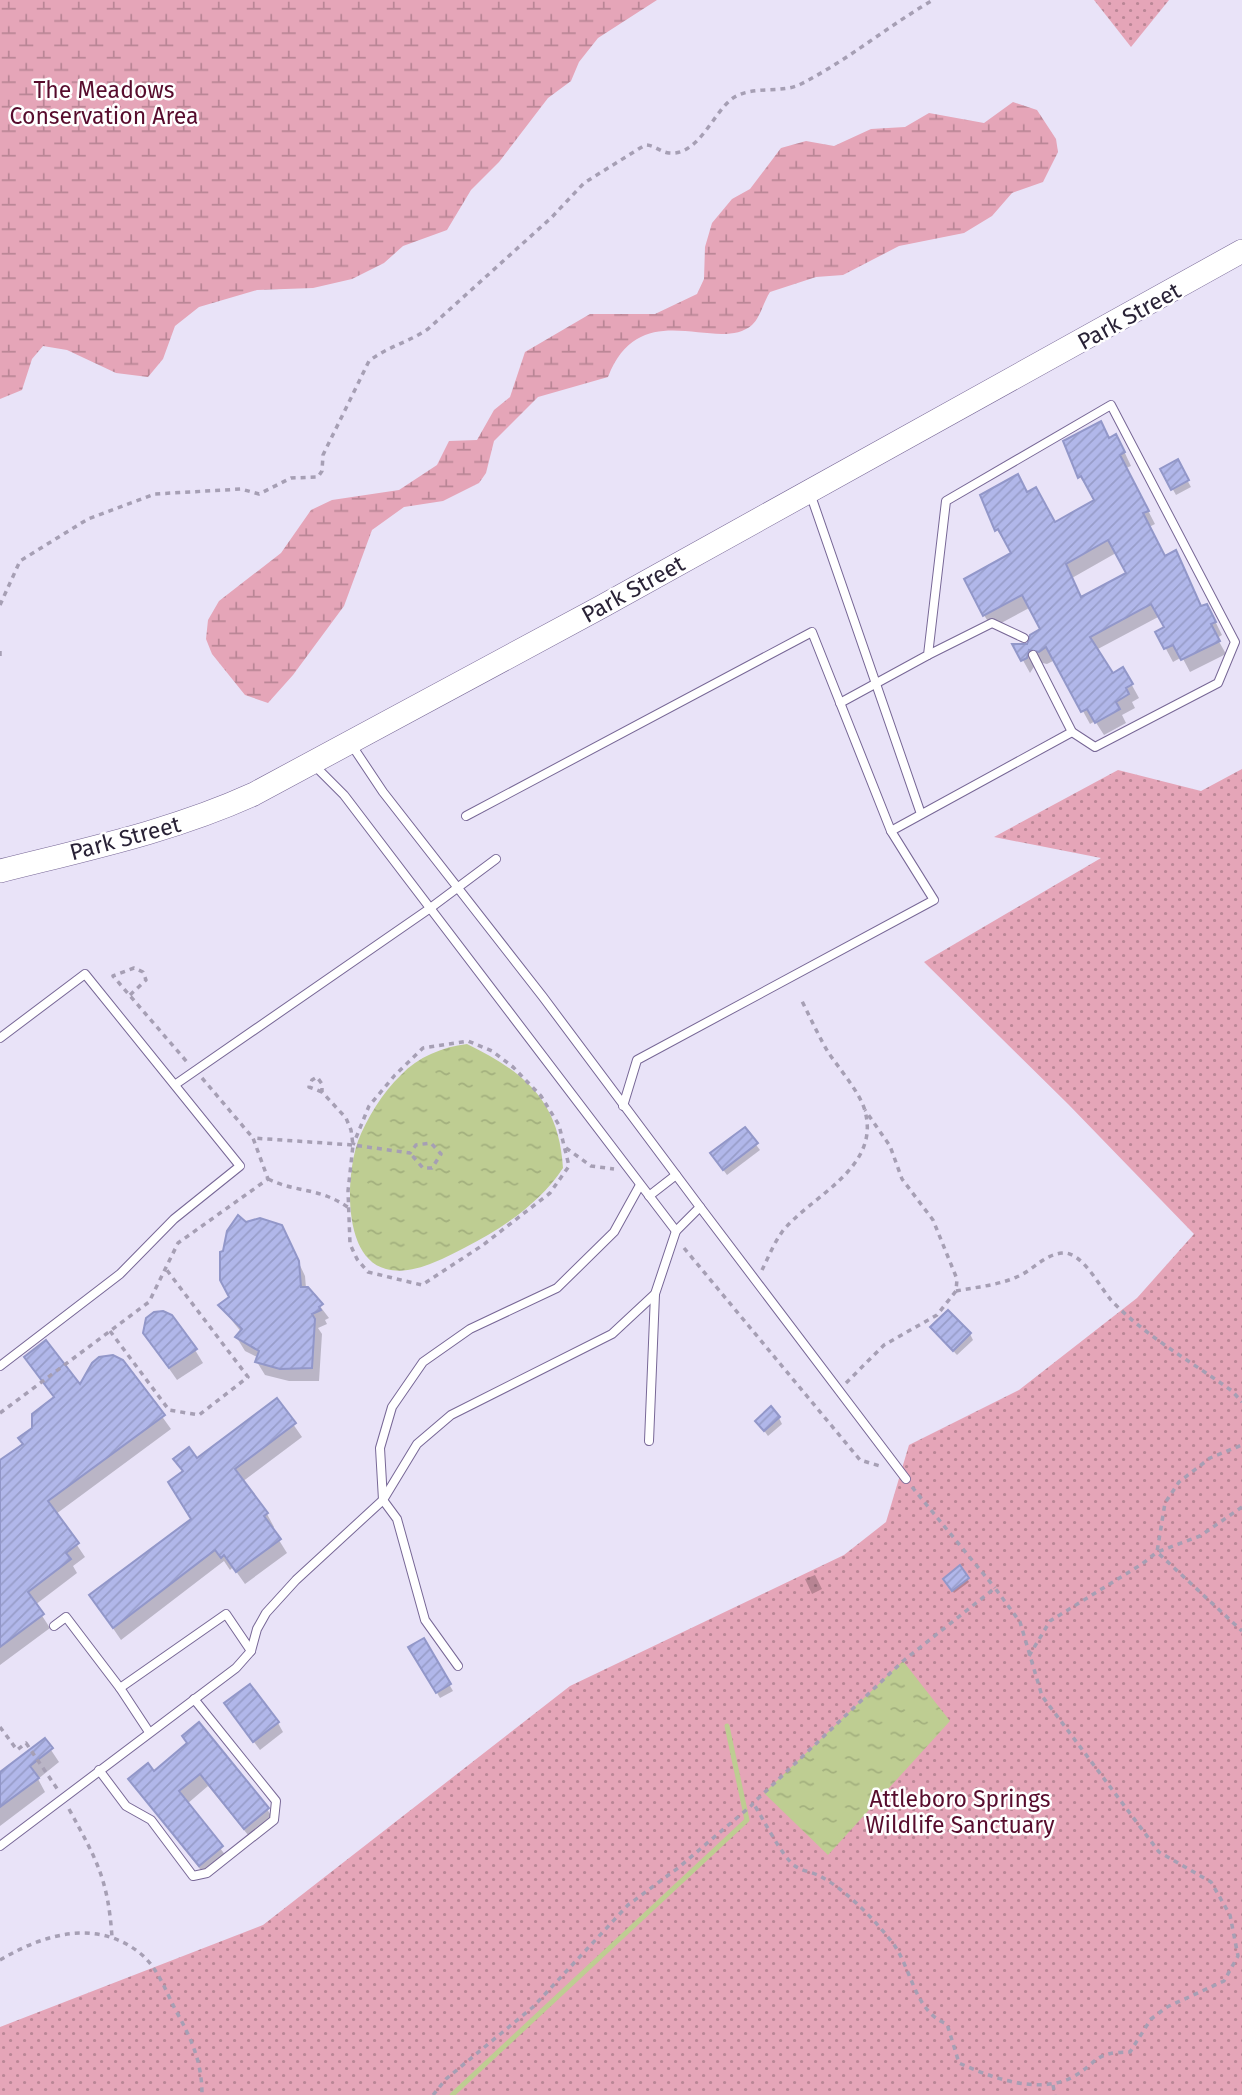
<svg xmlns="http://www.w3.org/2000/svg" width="1242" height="2095" font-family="'Fira Sans',sans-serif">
<defs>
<pattern id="green-dots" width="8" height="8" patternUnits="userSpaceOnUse" patternTransform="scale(1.75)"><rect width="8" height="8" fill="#e5a5b8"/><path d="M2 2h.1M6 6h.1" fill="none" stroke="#ba8696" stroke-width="1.8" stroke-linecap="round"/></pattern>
<pattern id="wetland-marsh" width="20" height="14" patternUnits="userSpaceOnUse" patternTransform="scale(1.75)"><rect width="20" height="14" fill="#e5a5b8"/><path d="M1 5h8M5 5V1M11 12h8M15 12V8" fill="none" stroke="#ba8696"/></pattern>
<pattern id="water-ripples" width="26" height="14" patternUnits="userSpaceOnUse" patternTransform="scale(1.75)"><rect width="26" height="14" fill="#becd92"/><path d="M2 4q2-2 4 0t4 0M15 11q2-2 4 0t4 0" fill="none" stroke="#a3b07e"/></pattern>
<pattern id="building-hatch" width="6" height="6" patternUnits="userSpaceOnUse" patternTransform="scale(1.75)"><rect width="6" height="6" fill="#b1b7ea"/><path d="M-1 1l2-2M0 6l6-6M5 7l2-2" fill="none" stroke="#989dc9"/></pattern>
</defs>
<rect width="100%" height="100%" fill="#e9e3f8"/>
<g fill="url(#green-dots)">
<path d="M1094,0H1169L1131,47Z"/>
<path d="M1242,769V2095H0V2027L263,1925L570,1686L844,1555L886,1522L909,1445L1019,1390L1137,1298L1194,1234L1068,1104L924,962L1101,858L994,837L1118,770L1201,791Z"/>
</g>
<g fill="url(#wetland-marsh)">
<path d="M0,0H657L598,38L579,62L571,81L548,98L499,162L471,190L447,230L403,246L384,263L352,279L313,288L257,290L199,307L175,326L163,359L148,377L116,373L67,350L43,346L32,359L22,390L0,399Z"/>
<path d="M1013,102L1037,110L1056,139L1058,152L1043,182L1012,193L992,216L964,233L899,246L843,275L816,277L770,292C764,301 760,318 752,325C717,355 641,293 608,377L538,397L494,441L486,473L479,483L443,501L404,507L372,530L344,606L293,675L268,703L245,695L212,654L206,639L208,620L219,601L281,553L311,510L332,500L399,490L437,465L449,441L477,440L494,410L510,397L525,352L590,314H655L697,294L704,279L705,247L712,223L732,199L750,189L781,148L806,141L834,146L871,129L905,127L929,113L984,123Z"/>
</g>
<g fill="url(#water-ripples)">
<path d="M467,1044C524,1072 559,1100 563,1168C540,1203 503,1228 466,1247C442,1259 413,1276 386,1269C342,1258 346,1175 358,1141C367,1118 383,1092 401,1075C418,1057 442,1047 467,1044Z"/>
<path d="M903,1661L950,1721L828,1855L764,1793Z"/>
</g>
<g fill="#0003" fill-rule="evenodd">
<path d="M1109,440L1123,449L1131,466L1126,468L1155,524L1149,527L1165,557L1176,552L1202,608L1214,619L1222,635L1217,638L1226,654L1190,672L1182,657L1173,662L1166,649L1157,633L1166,628L1160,616L1096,650L1112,675L1123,669L1139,698L1132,702L1135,708L1122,715L1126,723L1104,735L1095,721L1090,724L1055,660L1047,664L1037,662L1030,673L1015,646L1028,645L1043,629L1031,607L992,628L984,615L1013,554L997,530L982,496L1027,494L1054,524L1096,501L1080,477L1065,441ZM1116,553L1128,574L1082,598L1072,578Z"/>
<path d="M1177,462L1191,487L1176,495L1162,470Z"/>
<path d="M744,1129L760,1150L727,1175L716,1160Z"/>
<path d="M246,1224L288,1240L305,1276L306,1288L329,1318L325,1320L327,1324L318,1328L322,1334L319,1381H289L265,1375L257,1362L259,1358L245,1351L237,1338L242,1333L220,1306L231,1297Z"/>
<path d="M932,1328L970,1334L973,1340L957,1355Z"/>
<path d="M144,1333L195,1350L203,1363L177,1380Z"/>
<path d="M26,1358L81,1388L122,1361L171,1429L56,1514L85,1557L73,1566L77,1573L35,1605L50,1628L0,1665V1460L24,1445L55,1399Z"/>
<path d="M277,1401L302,1437L242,1482L267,1514L274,1527L272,1529L287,1553L245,1584L233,1567L230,1570L224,1561L121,1640L91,1596L193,1520L184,1473L176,1459L197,1460Z"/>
<path d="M779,1418L782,1424L768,1436L757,1421Z"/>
<path d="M960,1568L969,1582L954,1593L945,1579Z"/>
<path d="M815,1575L822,1589L812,1594L805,1579Z"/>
<path d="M423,1640L453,1691L440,1698L411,1648Z"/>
<path d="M232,1713L278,1723L283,1732L260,1750Z"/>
<path d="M45,1741L59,1762L38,1779L45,1792L0,1826V1774Z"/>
<path d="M188,1745L267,1809L275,1822L253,1841L208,1786L187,1804L229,1860L207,1878L130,1780L153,1773Z"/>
</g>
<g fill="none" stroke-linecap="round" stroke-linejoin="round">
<path stroke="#becd92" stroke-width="5" d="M452,2095L747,1820L727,1726"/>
</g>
<g fill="url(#building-hatch)" stroke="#9297c9" stroke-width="2" fill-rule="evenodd">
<path d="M1101,421L1109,438L1116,434L1125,452L1120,455L1149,511L1143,513L1165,556L1176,550L1201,606L1207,604L1216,622L1211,624L1220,641L1181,660L1173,645L1164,649L1155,632L1164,627L1151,604L1090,637L1113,673L1123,667L1133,684L1126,688L1129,694L1116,702L1120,709L1095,723L1087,709L1081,712L1046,647L1039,652L1029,650L1027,658L1021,661L1012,644H1027L1030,635L1040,629L1022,595L983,616L964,579L1011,553L998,529L995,531L980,495L1018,474L1027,492L1036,487L1055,522L1094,500L1081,476L1078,478L1063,441ZM1108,540L1126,573L1081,597L1066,564Z"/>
<path d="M1178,459L1189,480L1171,490L1160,469Z"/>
<path d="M745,1127L758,1143L723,1170L710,1153Z"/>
<path d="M238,1215L246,1222L260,1218L282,1225L299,1261L301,1287H308L323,1304L319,1307L321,1310L312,1314L315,1319L312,1368L280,1369L255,1362L259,1351L235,1337L242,1329L218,1305L229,1297L220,1280V1252L223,1251L227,1231Z"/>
<path d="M948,1310L971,1333L953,1351L930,1327Z"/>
<path d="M163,1311L172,1315L197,1349L169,1368L143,1333L146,1318L154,1312Z"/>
<path d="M46,1340L80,1384L92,1363L99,1357L113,1355L123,1360L165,1415L48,1501L79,1543L66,1553L71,1559L28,1592L44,1614L0,1647V1460L23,1444L18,1438L32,1428V1414L54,1397L24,1357Z"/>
<path d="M277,1398L296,1423L235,1469L268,1513L264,1516L281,1539L236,1572L224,1555L221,1558L215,1550L113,1628L89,1595L191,1519L168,1482L183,1471L173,1459L189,1447L197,1458Z"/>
<path d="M771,1406L780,1417L764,1431L755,1421Z"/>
<path d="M960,1565L969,1578L952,1591L943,1579Z"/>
<path d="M424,1638L451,1684L436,1693L408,1647Z"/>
<path d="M250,1684L279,1722L253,1742L224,1703Z"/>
<path d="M199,1722L269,1808L244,1829L200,1774L179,1791L223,1846L199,1866L128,1779L148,1763L154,1771L187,1743L182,1736Z"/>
<path d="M45,1738L53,1748L30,1766L39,1778L0,1807V1772Z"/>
</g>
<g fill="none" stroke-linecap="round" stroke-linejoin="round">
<defs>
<g id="service">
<path d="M810,493L921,814"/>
<path d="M928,655L992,623L1024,638"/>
<path d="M1033,655L1072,732"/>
<path d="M840,703L928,655L946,501L1111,405L1235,642L1218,683L1095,747L1072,732L891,831"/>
<path d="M313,764L344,795L676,1231"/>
<path d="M466,816L812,632L891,831L934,900L637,1060L623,1106"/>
<path d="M0,1038L85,974L240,1166L174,1219L120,1274L0,1366"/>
<path d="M176,1084L429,909L496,859"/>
<path d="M649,1196L676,1175"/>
<path d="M700,1207L906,1479"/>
<path d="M649,1441L655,1294"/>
<path d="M54,1626L66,1617L120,1688"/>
<path d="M458,1666L425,1620L397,1519L383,1500L380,1448L392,1407L423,1362L470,1329L557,1288L614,1232L640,1185"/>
<path d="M149,1732L120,1688L226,1614L251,1651"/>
<path d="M99,1770L126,1806L151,1820L193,1876L207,1873L274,1820L276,1801L194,1699"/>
<path d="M0,1846L236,1668L251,1651L257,1629L266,1613L296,1580L383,1500L417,1444L451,1415L612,1334L655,1294L676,1231L700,1207L543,997L383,792L351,744"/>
</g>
<path id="secondary" d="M0,871C87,849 173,831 254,794L601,607L1242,251"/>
</defs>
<use href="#service" stroke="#776796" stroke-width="10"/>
<use href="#secondary" stroke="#776796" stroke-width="24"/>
<g stroke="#a69fb4" stroke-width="3.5" stroke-dasharray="5 5" stroke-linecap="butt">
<path d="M0,605L20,561L88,519L155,494L241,489L259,494L291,478L318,477L322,471L323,455L369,361C387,347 409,342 428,329L552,217L584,183L645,145C655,145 660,152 669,153C699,156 713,112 733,98C753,85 782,94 801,84C848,60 888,26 933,0"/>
<path d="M0,651V658"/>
<path d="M130,995L146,980L143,972L134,968L113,976L187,1062"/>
<path d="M202,1078L253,1138"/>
<path d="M322,1092L309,1087L312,1080L317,1077L322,1084V1092L346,1118L351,1130L353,1145L348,1191L350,1244L357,1259L368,1272L422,1285L483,1245L550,1193L569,1166L559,1125L541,1096L513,1067L492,1051L468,1041L423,1048L395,1075L369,1106L353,1145"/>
<path d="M566,1148L591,1166L614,1169"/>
<path d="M268,1179C297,1193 319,1187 349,1208"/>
<path d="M684,1248L860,1460L880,1466"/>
<path d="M762,1270C768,1258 774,1243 782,1232C810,1196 881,1169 865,1111C861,1094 838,1067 828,1052C818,1035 810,1017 801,999"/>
<path d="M956,1291C977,1287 1000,1285 1019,1276C1034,1269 1044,1255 1062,1253C1082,1251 1099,1286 1111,1300C1145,1336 1192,1362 1232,1391L1242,1402"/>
<path d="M110,1331L169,1410L199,1415L248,1377L166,1269"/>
<path d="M846,1383L884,1345L937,1315L956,1291L957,1279L933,1220L902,1179L890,1146L865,1110"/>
<path d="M0,1413L149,1302L178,1243L268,1179L253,1138L353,1145L410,1153L416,1145L431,1143L441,1154L432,1168H423L410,1153"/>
<path d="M912,1487L995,1588"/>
<path d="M1242,1507L1200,1536L1157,1552L1242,1631"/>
<path d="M1029,1656L1050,1621L1142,1564L1157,1552L1165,1503L1179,1482L1210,1458L1242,1445"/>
<path d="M0,1727L17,1750L26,1743L58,1790"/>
<path d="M69,1809C96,1859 108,1878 112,1937"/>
<path d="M0,1960C44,1934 97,1918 141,1954C157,1967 166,1991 175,2009C191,2038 202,2061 202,2095"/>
<path d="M1053,2085L1055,2095"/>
<path d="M433,2095L446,2079L533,2007L628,1905L678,1868L752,1805L753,1803L764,1793L903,1661L995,1588L1020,1622L1042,1696L1159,1852L1211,1882L1230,1915L1238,1956L1224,1981L1167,2007L1151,2019L1130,2052C1093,2052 1099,2062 1073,2077C1038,2095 992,2078 959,2063L947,2024C914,2012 912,1968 892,1942C874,1919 846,1890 820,1876C812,1872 802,1871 795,1866C782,1857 763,1818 753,1803"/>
</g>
<use href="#service" stroke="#fff" stroke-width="8"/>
<use href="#secondary" stroke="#fff" stroke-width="23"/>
</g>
<g text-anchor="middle" stroke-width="5" stroke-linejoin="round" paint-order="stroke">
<g font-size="23" fill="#570c2d" stroke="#fff">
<text x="104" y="98">The Meadows<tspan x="104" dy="26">Conservation Area</tspan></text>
<text x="960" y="1807">Attleboro Springs<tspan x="960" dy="26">Wildlife Sanctuary</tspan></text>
</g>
<g font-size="23" fill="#292236" stroke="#fff">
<text transform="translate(1129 316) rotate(-29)" y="8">Park Street</text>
<text transform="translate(633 589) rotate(-29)" y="8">Park Street</text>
<text transform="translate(125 838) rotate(-15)" y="8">Park Street</text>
</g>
</g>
</svg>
